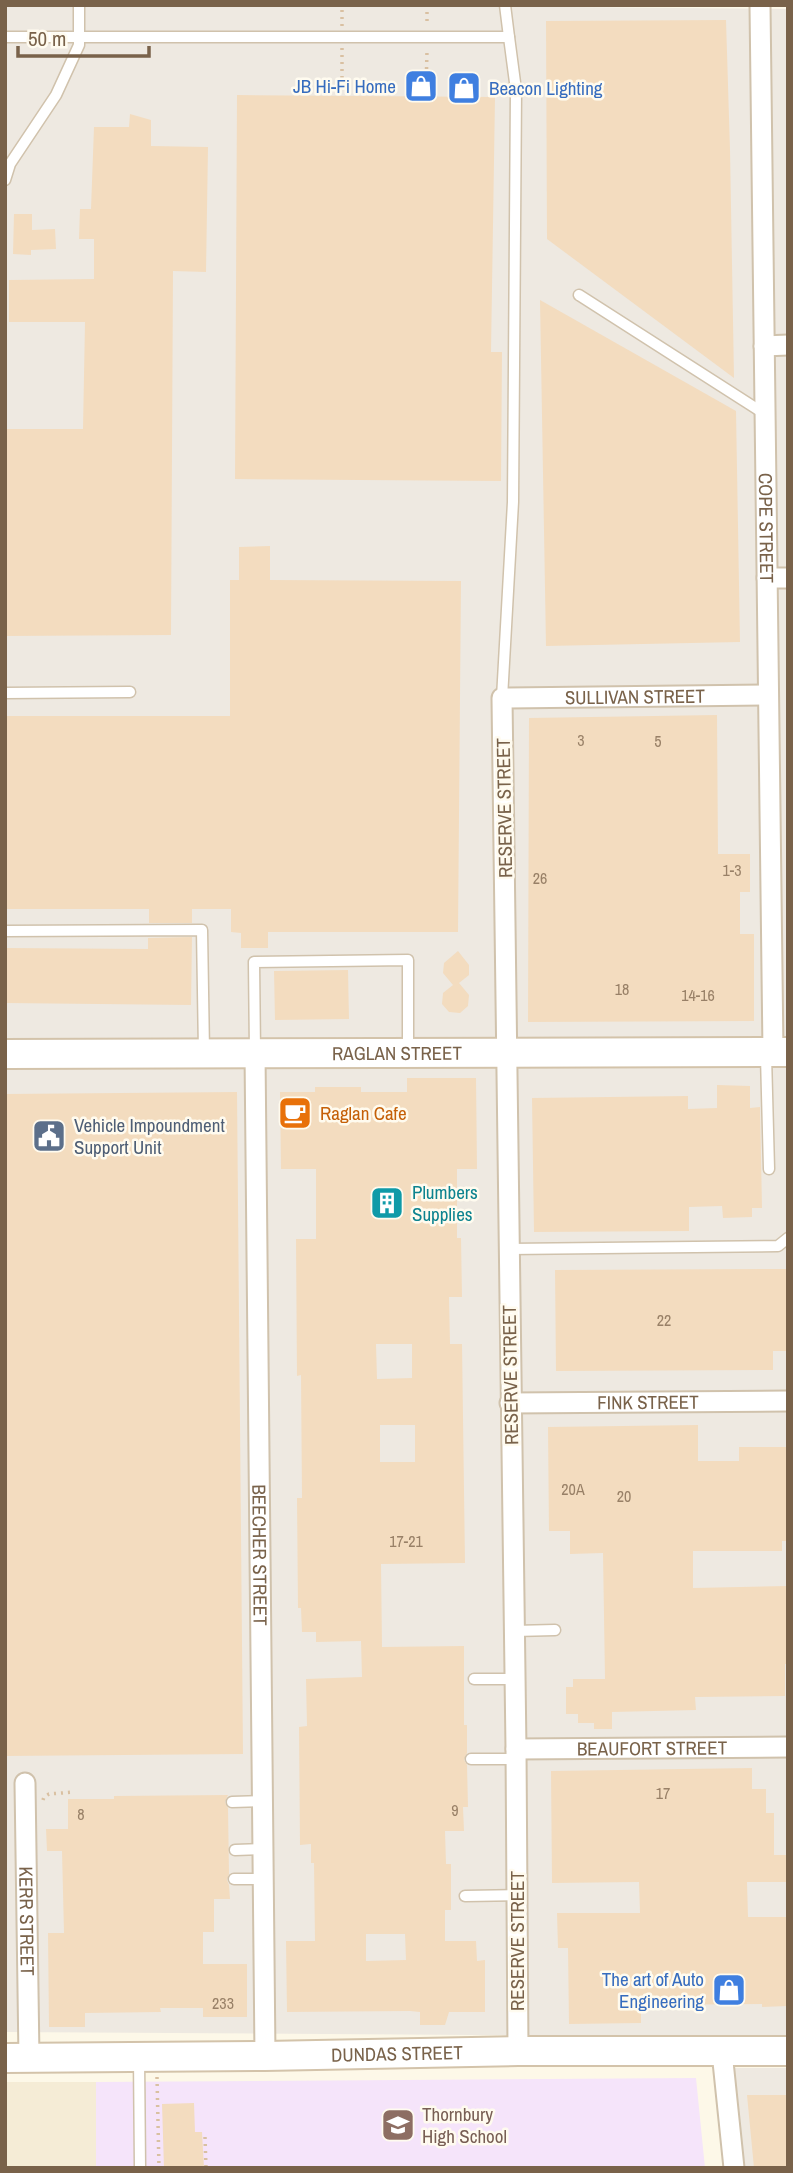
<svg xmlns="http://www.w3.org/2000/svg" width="793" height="2173" font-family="'Archivo Narrow',sans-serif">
<rect width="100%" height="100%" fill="#fdf8e8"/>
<rect fill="#f5ecd6" x="5" y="2082" width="91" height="86"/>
<g fill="#eee9e1">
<path d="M5,5H321L788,9V2037L5,2032Z"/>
<path d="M734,2068H788V2168H744Z"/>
</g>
<path fill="#f5e4fa" d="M696,2078L705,2168H96V2082Z"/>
<g fill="#f3dcbf" fill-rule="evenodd">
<path d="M726,20L730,150L734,378L547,239L546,21Z"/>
<path d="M237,95L495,97L491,352H502L501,481L235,479Z"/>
<path d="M130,114L151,120V146L208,147L206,272L173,271L171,635L5,636V429H83L85,322H9V280L94,279V239H79L80,209H91L94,127H129Z"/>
<path d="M14,214H32V230L55,229L56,249L31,250V255L13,254Z"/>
<path d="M540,300L736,411L740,642L546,646Z"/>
<path d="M270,546V580L461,581L458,932H268V948H241V933L231,932V909H192V923H149V909H5V716H230V580H239V547Z"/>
<path d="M717,715L718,854H750V892H740V934H754V1021L528,1022L529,718Z"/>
<path d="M192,937L191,1005L5,1003V948L148,949V938Z"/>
<path d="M458,951L469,965V975L459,983L469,995L468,1006L460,1013L449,1012L442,1004L443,993L453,985L443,973L444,963Z"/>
<path d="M348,970L349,1019L275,1020L274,971Z"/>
<path d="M407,1078H476L477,1169H457V1238H461L462,1297H449L450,1344H462L465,1563L381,1564L382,1647L464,1646V1725H467V1753L464,1760L467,1765L468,1807H463L464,1831H445L446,1864H451V1910H445V1941H476L477,1961L485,1960V2012H449L445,2025H420V2012L410,2011L287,2012L286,1941H315L314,1863H311V1844L300,1845L299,1727L307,1726L306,1679L362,1677L361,1641L316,1642V1632H302L301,1608H298L297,1498H302L301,1375L297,1376L296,1239H316V1169H281L280,1092H315V1087H361V1092H407ZM376,1344H412V1378L377,1379ZM380,1425H415V1462H380ZM366,1934H405L406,1960L366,1961Z"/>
<path d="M717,1085L750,1086V1108L760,1107L762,1208H752V1217L723,1218L722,1206L689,1207V1231L534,1232L532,1098L688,1096V1109L717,1108Z"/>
<path d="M237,1092L243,1754L5,1756V1094Z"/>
<path d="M788,1269V1351H773V1370L556,1371L555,1270Z"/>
<path d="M698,1425V1461H739V1447H788V1541H782V1551H693V1588L788,1586V1664H785V1696L695,1697L696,1710L612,1712V1729H594V1723H578V1714H566V1687H573V1679H605L603,1553L570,1554V1531H549L548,1427Z"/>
<path d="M752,1768V1789H766V1813H774V1855H788V1882H747L748,1917H788V2006L762,2007V2004L641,2005V2023L569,2024L568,1948H558L557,1913H640L639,1882L552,1883L551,1771Z"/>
<path d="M228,1795L225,1802L228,1808L229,1874L227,1880L229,1885L230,1899H214V1932H203V1964H247V2017H203V2008H160L161,2012L85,2013V2027H49L48,1933H64L62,1851H47L46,1829H68V1799H114V1796Z"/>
<path d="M747,2095H786L788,2168H754Z"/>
<path d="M194,2103L195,2132H202L204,2168H164L162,2104Z"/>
</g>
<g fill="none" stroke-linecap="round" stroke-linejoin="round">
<defs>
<g id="lane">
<path d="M5,37H509L505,5"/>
<path d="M5,180L10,164L56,95L79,45V5"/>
<path d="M579,295L765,414"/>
<path d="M5,693L130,692"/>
<path d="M502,698L513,502L516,90L509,37"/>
<path d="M5,931L202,930L204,1052"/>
<path d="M255,1052L254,962L408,960V1051"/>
<path d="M766,1056L769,1169"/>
<path d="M509,1249L778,1246L788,1238"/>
<path d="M514,1631L555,1630"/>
<path d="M474,1679H515"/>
<path d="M471,1759H516"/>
<path d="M232,1802L262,1801"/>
<path d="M235,1850L262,1849"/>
<path d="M234,1879H263"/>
<path d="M465,1896L517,1895"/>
<path d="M139,2058L140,2168"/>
</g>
<g id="street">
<path id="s1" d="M760,5L773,1052"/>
<path d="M764,346L788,345"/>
<path d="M767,578H788"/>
<path id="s2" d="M255,1053L265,2056"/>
<path id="s3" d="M510,1403L788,1401"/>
<path id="s4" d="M516,1749L788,1747"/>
<path id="s5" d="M25,1783L29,2058"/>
<path id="s6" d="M518,2051L516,1749L502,698L768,695"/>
<path d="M722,2052L734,2168"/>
</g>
<g id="secondary">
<path id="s7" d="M5,1054L788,1052"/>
<path id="s8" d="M5,2058L265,2056L518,2051H788"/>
</g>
</defs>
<use href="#lane" stroke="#d0c2ac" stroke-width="13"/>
<use href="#street" stroke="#d0c2ac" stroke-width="23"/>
<use href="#secondary" stroke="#d3c3aa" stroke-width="32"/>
<g stroke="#d9c0a1" stroke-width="3.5" stroke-dasharray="2 5" stroke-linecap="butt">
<path d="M427,5V25"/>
<path d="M342,26V5"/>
<path d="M342,48V88"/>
<path d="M426,90L427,51"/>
<path d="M43,1800L44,1797L49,1794L74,1792"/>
<path d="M157,2077L159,2168"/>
<path d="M205,2137L206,2168"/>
</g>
<use href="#lane" stroke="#fff" stroke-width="10"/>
<use href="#street" stroke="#fff" stroke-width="19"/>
<use href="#secondary" stroke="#fff" stroke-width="28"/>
</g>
<defs>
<symbol id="shop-square" viewBox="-11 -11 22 22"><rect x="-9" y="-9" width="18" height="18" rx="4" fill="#3f7fe0" stroke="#fffbef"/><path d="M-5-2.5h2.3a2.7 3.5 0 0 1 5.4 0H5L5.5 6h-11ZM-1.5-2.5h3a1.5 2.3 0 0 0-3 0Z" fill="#fff"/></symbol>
<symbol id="cafe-square" viewBox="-11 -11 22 22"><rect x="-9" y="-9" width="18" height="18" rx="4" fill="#e8710a" stroke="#fffbef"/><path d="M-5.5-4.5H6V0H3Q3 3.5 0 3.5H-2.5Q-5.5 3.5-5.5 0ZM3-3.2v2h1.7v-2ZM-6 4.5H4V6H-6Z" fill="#fff"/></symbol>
<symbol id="civic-square" viewBox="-11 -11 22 22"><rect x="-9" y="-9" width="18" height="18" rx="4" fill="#5c6f8a" stroke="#fffbef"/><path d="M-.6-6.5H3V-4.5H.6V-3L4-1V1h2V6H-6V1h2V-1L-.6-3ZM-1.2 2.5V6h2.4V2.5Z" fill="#fff"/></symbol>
<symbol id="building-square" viewBox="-11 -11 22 22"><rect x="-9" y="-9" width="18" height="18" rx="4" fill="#0f9aa8" stroke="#fffbef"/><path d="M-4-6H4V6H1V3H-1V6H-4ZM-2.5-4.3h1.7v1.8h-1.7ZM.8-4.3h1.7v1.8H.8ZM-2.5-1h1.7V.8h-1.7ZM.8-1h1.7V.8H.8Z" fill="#fff"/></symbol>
<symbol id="school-square" viewBox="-11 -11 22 22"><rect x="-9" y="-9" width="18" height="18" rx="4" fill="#8d6e63" stroke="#fffbef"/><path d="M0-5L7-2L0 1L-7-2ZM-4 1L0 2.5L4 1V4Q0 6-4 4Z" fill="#fff"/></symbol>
</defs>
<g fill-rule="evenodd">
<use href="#shop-square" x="402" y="67" width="38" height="38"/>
<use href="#shop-square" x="445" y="69" width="38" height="38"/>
<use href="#cafe-square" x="276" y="1094" width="38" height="38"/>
<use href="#civic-square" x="30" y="1117" width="38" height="38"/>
<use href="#building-square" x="368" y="1184" width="38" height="38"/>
<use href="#shop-square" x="710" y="1971" width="38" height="38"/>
<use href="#school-square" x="379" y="2106" width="38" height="38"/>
</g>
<g text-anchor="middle" stroke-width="5" stroke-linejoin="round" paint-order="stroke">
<g font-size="16" fill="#988067">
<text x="581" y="746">3</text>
<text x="658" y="747">5</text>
<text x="732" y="876">1-3</text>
<text x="540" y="884">26</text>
<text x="622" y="995">18</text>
<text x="698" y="1001">14-16</text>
<text x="664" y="1326">22</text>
<text x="573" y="1495">20A</text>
<text x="624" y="1502">20</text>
<text x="406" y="1547">17-21</text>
<text x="663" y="1799">17</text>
<text x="455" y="1816">9</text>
<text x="81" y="1820">8</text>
<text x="223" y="2009">233</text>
</g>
<g font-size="19" fill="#366cbe" stroke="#fffbef" text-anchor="end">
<text x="396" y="93">JB Hi-Fi Home</text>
<text x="489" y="95" text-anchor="start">Beacon Lighting</text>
<text x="704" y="1986">The art of Auto<tspan x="704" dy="22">Engineering</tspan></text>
</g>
<g font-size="19" fill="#79624a" stroke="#fffbef">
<text dy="7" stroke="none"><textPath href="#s1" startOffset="523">COPE STREET</textPath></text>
<text dy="7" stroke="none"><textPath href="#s6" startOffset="1486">SULLIVAN STREET</textPath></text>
<text transform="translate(504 808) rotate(-91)" y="7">RESERVE STREET</text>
<text dy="7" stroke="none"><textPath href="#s7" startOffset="392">RAGLAN STREET</textPath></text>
<text transform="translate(510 1375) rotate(-91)" y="7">RESERVE STREET</text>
<text dy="7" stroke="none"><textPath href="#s3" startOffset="138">FINK STREET</textPath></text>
<text dy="7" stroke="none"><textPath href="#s2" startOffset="502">BEECHER STREET</textPath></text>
<text dy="7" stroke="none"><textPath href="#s4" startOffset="136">BEAUFORT STREET</textPath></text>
<text dy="7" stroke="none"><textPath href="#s5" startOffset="138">KERR STREET</textPath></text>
<text transform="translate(517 1941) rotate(-90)" y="7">RESERVE STREET</text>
<text dy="7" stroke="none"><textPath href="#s8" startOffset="392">DUNDAS STREET</textPath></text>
</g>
<g font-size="19" fill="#c56008" stroke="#fffbef" text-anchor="start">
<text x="320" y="1120">Raglan Cafe</text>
</g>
<g font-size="19" fill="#4e5e75" stroke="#fffbef" text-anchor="start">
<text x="74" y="1132">Vehicle Impoundment<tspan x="74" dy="22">Support Unit</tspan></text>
</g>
<g font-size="19" fill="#0d838f" stroke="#fffbef" text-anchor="start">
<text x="412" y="1199">Plumbers<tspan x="412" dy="22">Supplies</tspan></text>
</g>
<g font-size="19" fill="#785e54" stroke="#fffbef" text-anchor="start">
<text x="422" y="2121">Thornbury<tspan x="422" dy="22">High School</tspan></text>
</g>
</g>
<rect width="793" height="2173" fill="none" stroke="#79624a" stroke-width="14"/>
<path d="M18 46v10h131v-10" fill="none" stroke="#79624a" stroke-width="3.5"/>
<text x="28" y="46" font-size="21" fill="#79624a" stroke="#fffbef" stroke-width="5" paint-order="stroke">50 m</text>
</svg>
